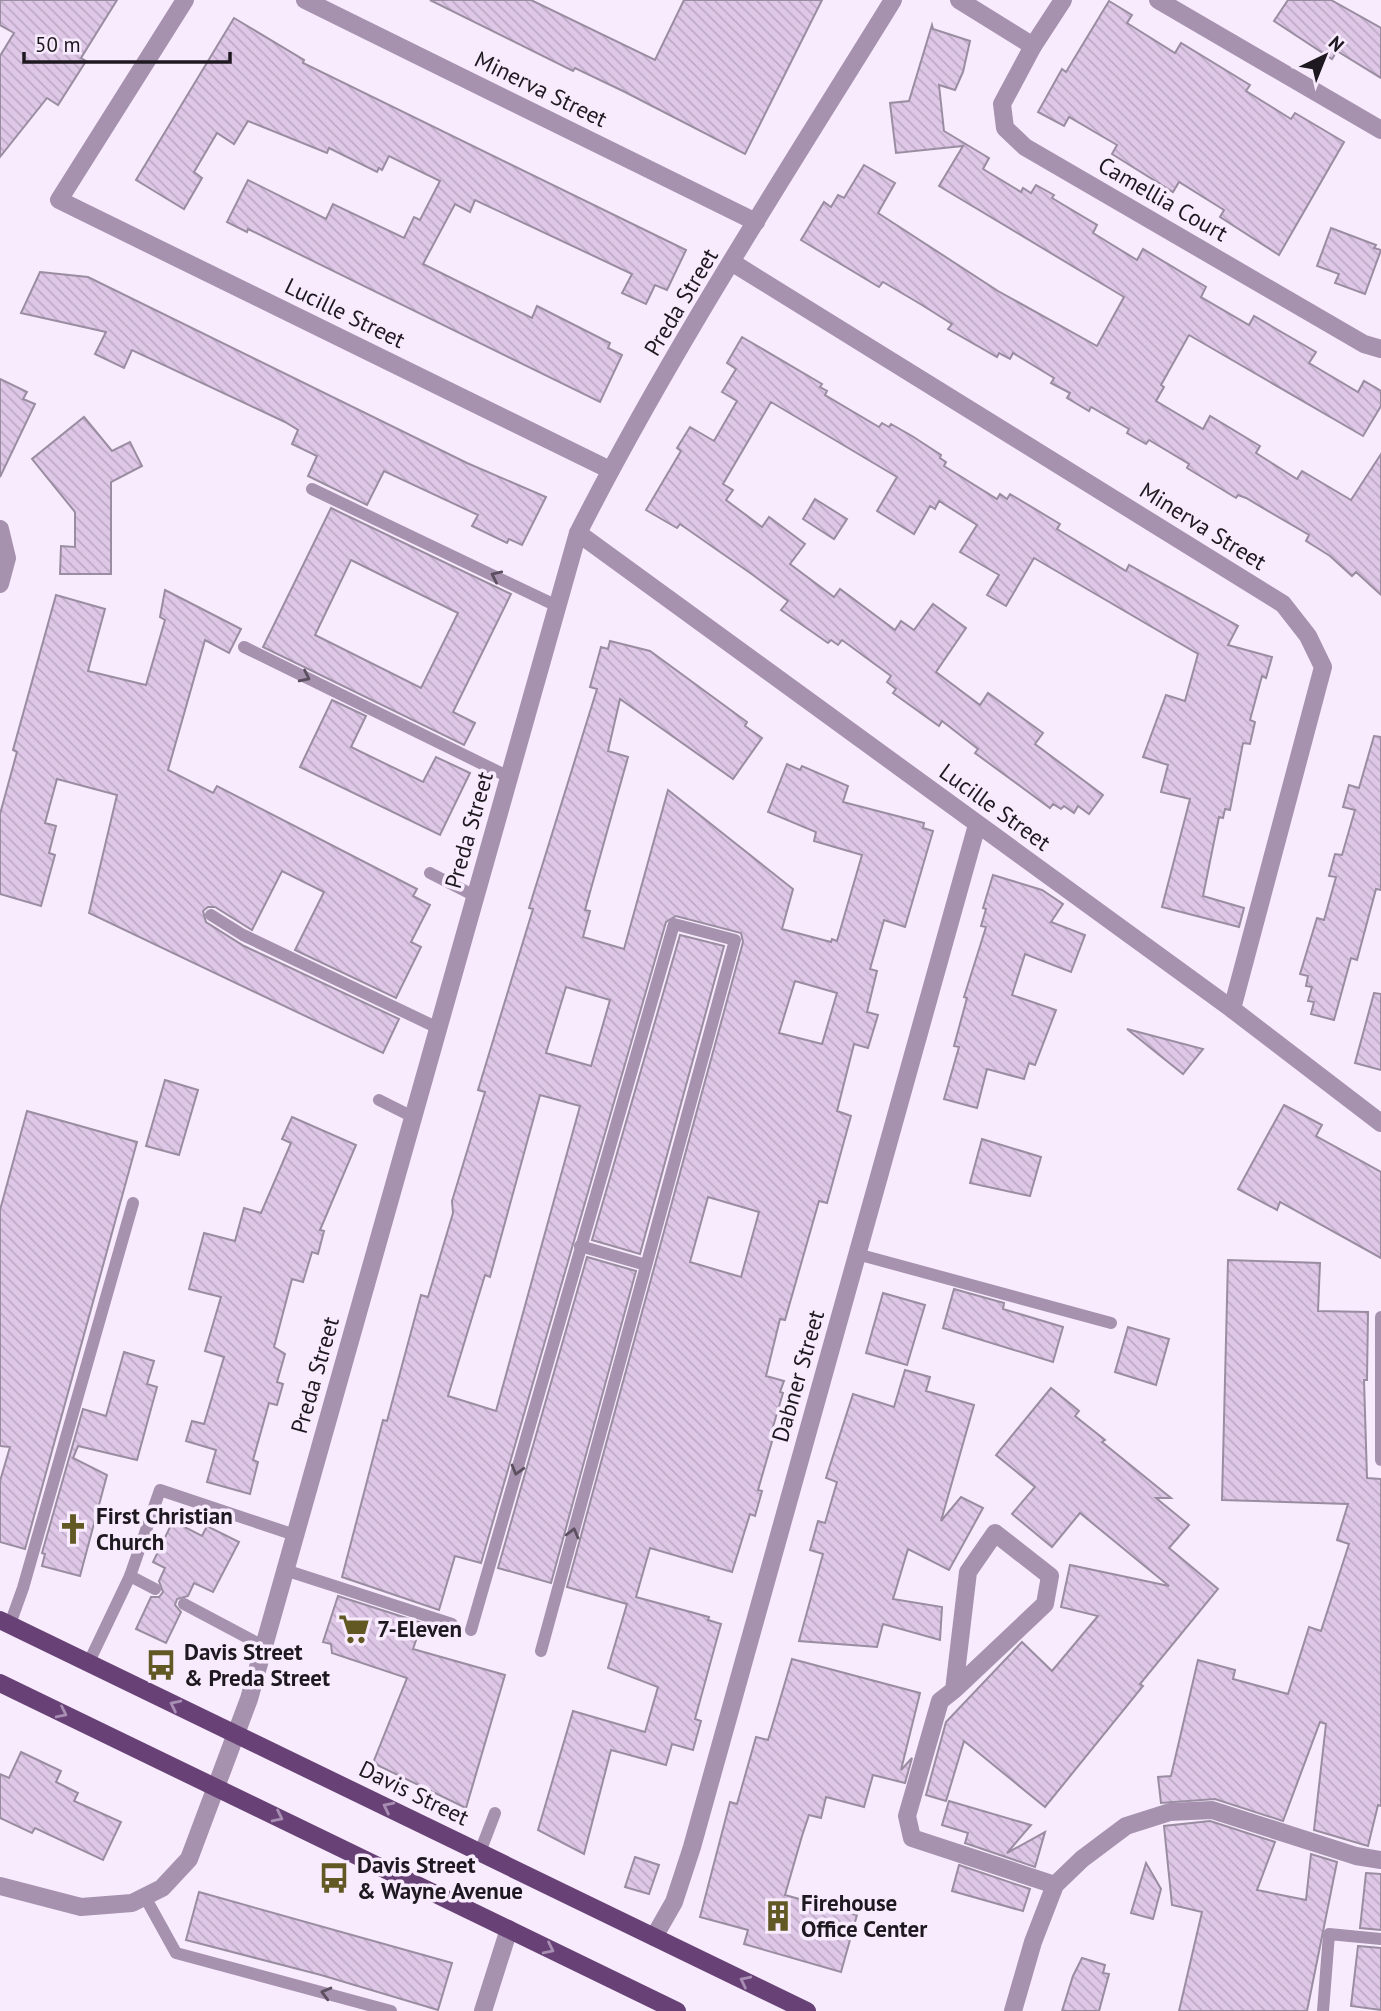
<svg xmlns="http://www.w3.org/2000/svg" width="1381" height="2011" font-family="'PT Sans',sans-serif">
<defs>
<pattern id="building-back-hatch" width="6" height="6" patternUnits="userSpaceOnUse" patternTransform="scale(1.75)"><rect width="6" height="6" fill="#dec7e7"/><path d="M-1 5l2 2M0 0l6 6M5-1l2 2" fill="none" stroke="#beaac6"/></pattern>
</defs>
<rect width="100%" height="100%" fill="#f8ebfd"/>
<g fill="url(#building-back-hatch)" stroke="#9b8da1" stroke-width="2" fill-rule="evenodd">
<path d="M0,0H117L81,58L86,61L58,105L47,98L0,157V56L14,33L0,25Z"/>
<path d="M430,0H531L655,60L684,0H822L745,154L625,92L575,68L573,71Z"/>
<path d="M1288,0H1331L1381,28V78L1337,51L1332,59L1274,21Z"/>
<path d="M1109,1L1132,15L1127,23L1175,53L1181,43L1250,85L1246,91L1291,119L1295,113L1344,142L1279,255L1220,217L1224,210L1179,182L1173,192L1112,154L1117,145L1069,117L1064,126L1038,112L1062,69L1066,72Z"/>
<path d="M234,18L304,60L303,63L686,250L667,290L655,285L646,304L622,293L632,274L475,200L470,212L455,204L423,264L532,318L537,306L610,343L608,348L622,355L600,402L248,229L247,232L227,222L248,180L326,219L333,204L404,238L414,217L420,220L440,181L389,156L382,170L379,168L377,172L329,148L327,153L248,121L234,144L217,133L194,172L202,178L184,209L136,180Z"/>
<path d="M932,25L933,29L970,41L963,72L955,90L939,85L944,131L989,158L983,169L1021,192L1023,188L1031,193L1036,185L1054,195L1052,198L1097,225L1093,233L1137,260L1143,249L1206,287L1201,297L1249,325L1254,316L1316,352L1309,363L1358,392L1364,381L1381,391V406L1363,436L1189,335L1161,385L1164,387L1156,401L1203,429L1210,416L1260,446L1256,453L1297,479L1302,471L1351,500L1381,454V595L1356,572L1352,576L1330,556L1306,541L1309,535L1246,498L1238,495L1236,498L1187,468L1189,464L1149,440L1146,444L1127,433L1129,429L1091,407L1089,411L1067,398L1070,393L1051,383L1054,378L1013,353L1010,359L999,353L997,357L948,329L952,324L922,305L883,282L879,287L801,240L824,202L831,207L838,195L844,198L864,165L895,183L878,213L998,291L1097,346L1124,297L939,186L963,146L896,153L890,103L909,101Z"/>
<path d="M1331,228L1376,245L1374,248L1381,250L1365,294L1335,283L1339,274L1317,266Z"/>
<path d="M40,272L88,277L467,463L546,497L522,545L509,539L507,543L472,526L478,515L384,471L367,505L308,476L317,456L292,444L298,430L285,422L132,350L124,368L95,354L106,332L21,313Z"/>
<path d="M742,337L822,384L820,387L827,391L825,395L879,427L882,423L889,427L891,424L912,436L941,455L940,458L946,462L944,466L997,499L1000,494L1007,499L1010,494L1060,524L1057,529L1126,571L1129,565L1238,626L1228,645L1272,657L1266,678L1262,676L1250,720L1255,722L1250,744L1243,743L1230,810L1225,809L1223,818L1219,817L1203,896L1244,908L1239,927L1162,907L1190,799L1161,792L1168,765L1143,757L1166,695L1185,701L1198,654L1034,558L1006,606L987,595L999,575L960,552L977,525L939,501L935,509L930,506L914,534L877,511L897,477L771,402L723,484L733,490L726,500L762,527L769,517L805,544L790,564L834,597L840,589L895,630L901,621L914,630L933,604L966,628L936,672L980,705L988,693L1043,733L1035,744L1103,795L1089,814L1078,806L1074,813L1064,806L1061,809L1053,804L1050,808L975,753L978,749L942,721L939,726L893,693L896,689L887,682L891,676L842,640L838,645L831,640L828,643L781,610L788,601L753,575L680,524L677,528L646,510L681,451L677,448L690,427L714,441L737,401L722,392L736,369L727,363Z"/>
<path d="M0,379L27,392L23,399L35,404L0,477Z"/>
<path d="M84,417L112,451L130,442L142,466L111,482V574H60L61,546L75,547V512L32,459Z"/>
<path d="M815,499L847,519L834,539L803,519Z"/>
<path d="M331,508L511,594L453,712L475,723L464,745L263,647ZM351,560L458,613L421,688L315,635Z"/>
<path d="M165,590L241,629L229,653L205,640L168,770L213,793L217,786L417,889L413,896L430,905L411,942L421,947L396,998L295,950L324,892L282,871L252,930L215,907H208L203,911L206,922L244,946L399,1019L383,1053L89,913L117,795L57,779L45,823L56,826L49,853L55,855L41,906L0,894V814L17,752L13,750L56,595L105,609L88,671L146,685L165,620L160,617Z"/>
<path d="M610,641L650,651L747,722L745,726L762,738L733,779L620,699L608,751L628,757L585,910L590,911L583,937L624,949L668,790L793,889L782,929L831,942L832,939L837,941L862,855L814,841L816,832L768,812L787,764L800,770L802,766L848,786L843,802L924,823L923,828L933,831L905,927L884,920L870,969L877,971L867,1012L878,1015L868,1048L854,1044L837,1111L851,1116L827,1203L819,1201L785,1320L780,1319L766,1376L784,1381L780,1392L783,1393L770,1437L773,1438L758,1490L762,1491L755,1516L750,1514L732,1572L650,1548L636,1597L709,1617L708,1620L721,1624L695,1719L701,1721L693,1750L672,1744L666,1765L611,1750L584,1854L538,1830L573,1711L645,1732L658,1687L608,1668L627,1604L567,1587L743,942L741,933L676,916L666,922L481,1563L455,1556L439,1610L342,1577L383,1420L387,1421L421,1295L428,1297L453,1213L452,1201L485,1092L478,1090L533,909L529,908L597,689L590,687L601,647L608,649ZM795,981L837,993L822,1044L779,1033ZM566,987L610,1000L591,1066L546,1053ZM540,1095L580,1106L496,1411L448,1396L485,1275L490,1277ZM708,1197L759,1212L741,1277L690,1262Z"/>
<path d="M332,700L366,716L351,747L423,782L436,757L470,773L440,835L300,767Z"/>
<path d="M1374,736L1381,737V890L1376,889L1357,960L1351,958L1334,1020L1311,1014L1314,1002L1308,1001L1312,987L1306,986L1308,976L1300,974L1317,918L1324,920L1336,877L1329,876L1335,854L1342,855L1355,810L1343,807L1349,785L1359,788Z"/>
<path d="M993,875L1042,890L1063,904L1051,922L1085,935L1071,972L1025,954L1012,995L1056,1010L1035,1065L1029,1063L1024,1079L987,1069L977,1108L944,1099L959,1047L954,1046L967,998L964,997L986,927L981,926L986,909L983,908Z"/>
<path d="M680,935L724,946L640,1254L592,1240Z"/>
<path d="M1374,993L1381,994V1070L1355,1063Z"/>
<path d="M1127,1029L1203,1049L1183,1074Z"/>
<path d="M165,1080L198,1090L179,1155L146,1146Z"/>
<path d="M1284,1105L1322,1125L1316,1136L1381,1172V1258L1280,1202L1277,1210L1238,1189Z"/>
<path d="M27,1111L137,1142L25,1549L0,1542V1481L10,1447L0,1446V1210Z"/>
<path d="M292,1117L356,1145L320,1230L324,1231L318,1254L312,1252L303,1282L292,1279L274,1347L285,1354L277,1382L283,1384L277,1405L269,1403L253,1460L258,1462L250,1494L207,1482L216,1450L186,1441L192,1421L204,1424L224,1357L205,1351L221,1297L189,1289L204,1233L235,1241L244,1208L261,1213L291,1143L282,1139Z"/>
<path d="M982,1139L1041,1157L1030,1196L970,1183Z"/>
<path d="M587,1257L636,1271L551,1583L498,1568Z"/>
<path d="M1228,1260L1320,1263L1318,1311L1368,1312L1367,1380H1364L1367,1478L1381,1479V1806L1378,1805L1368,1846L1314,1830L1326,1724L1320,1722L1283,1821L1215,1799L1161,1803L1158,1777L1171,1776L1198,1660L1235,1670L1233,1679L1288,1694L1309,1627L1321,1631L1349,1544L1337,1540L1348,1504L1222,1500Z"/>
<path d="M954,1289L1004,1303L1003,1309L1063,1327L1053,1362L943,1328Z"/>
<path d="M883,1293L925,1305L907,1365L866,1353Z"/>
<path d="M1128,1327L1169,1339L1156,1385L1115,1372Z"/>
<path d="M124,1352L154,1361L147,1384L157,1387L137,1460L78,1446L73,1458L107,1475L80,1576L42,1566L45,1554L42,1553L83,1409L106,1416Z"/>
<path d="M905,1370L930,1377L926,1391L974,1405L941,1521L961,1497L983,1508L949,1570L908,1549L893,1599L942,1607L940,1640L883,1624L877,1647L799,1641L823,1554L810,1550L818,1521L825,1523L837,1482L826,1478L853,1394L894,1407Z"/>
<path d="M1051,1388L1079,1411L1075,1416L1105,1440L1102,1442L1171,1498H1156L1189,1525L1169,1548L1218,1589L1140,1684L1143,1686L1045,1807L964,1741L946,1801L926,1795L946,1722L1022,1642L1052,1671L1098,1616L1061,1607L1070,1565L1169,1586L1080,1513L1052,1547L1012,1514L1035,1487L996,1455Z"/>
<path d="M173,1521L202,1536L207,1526L239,1542L213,1592L194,1583L188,1596L177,1599L175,1605L181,1612L166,1643L136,1629L151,1597H159L163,1592L159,1581L165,1568L153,1562Z"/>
<path d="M338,1596L422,1623L413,1649L505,1675L466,1808L373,1763L407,1678L332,1653L331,1644L323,1642Z"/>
<path d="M792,1659L920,1693L901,1770L912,1758L905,1783L873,1775L864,1807L826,1797L821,1818L809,1815L802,1836L785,1895L857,1915L841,1972L744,1944L748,1930L700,1917L730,1802L737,1804L756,1737L768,1740Z"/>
<path d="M21,1752L61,1771L56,1782L78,1793L74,1801L121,1822L103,1860L35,1828L32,1833L0,1818V1774L9,1778Z"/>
<path d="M949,1801L1031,1825L1007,1853L1045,1832L1035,1867L965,1843L968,1833L942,1825Z"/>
<path d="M1210,1821L1275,1842L1257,1890L1306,1900L1311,1854L1337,1862L1307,2011H1179L1202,1912L1172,1905L1164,1826Z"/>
<path d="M635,1857L659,1865L649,1894L625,1887Z"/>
<path d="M1146,1863L1161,1889L1153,1919L1131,1913Z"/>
<path d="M959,1865L1030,1889L1023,1911L952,1891Z"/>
<path d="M1366,1873L1381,1874V1930L1360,1928Z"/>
<path d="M199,1892L452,1963L438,2010L321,1975L186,1940Z"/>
<path d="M1358,1946L1381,1948V2010L1351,2006Z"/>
<path d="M1082,1958L1105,1965L1103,1973L1109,1974L1099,2011H1062L1073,1976Z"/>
</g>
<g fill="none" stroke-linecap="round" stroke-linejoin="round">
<g stroke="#a691af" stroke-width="12">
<path d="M312,489L557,606"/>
<path d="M244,647L509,777"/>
<path d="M430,873L475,896"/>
<path d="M211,915L243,935L438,1028"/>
<path d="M379,1100L413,1117"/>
<path d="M580,1246L646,1265"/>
<path d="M857,1254L1111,1323"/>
<path d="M1381,1317V1460"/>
<path d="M285,1570L452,1624"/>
<path d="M130,1576L155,1589"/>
<path d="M184,1604L263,1646"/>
<path d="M10,1624L23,1588L133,1203"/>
<path d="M471,1630L674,924L735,940L541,1651"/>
<path d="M88,1664L130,1576L160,1490L295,1535"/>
<path d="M480,1852L495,1813"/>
<path d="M145,1897L176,1953L391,2011"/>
<path d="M1323,2011L1329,1934L1381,1939"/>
</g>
<g stroke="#a691af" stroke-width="18">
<path d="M185,0L59,200L610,470"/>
<path d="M305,0L756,222"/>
<path d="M959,0L1033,46"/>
<path d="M1063,0L1033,46L1002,104L1005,128L1025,147L1364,344L1381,349"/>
<path d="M1158,0L1381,130"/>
<path d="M733,263L1283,604L1308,636L1323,667L1232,1009"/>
<path d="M0,529L7,558L0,584"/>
<path d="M578,533L1232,1009L1381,1123"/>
<path d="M954,1690L968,1572L995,1533L1050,1576L1045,1604L954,1690L940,1701L907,1816L912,1838L1055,1885"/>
<path d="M0,1886L81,1907L132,1903L162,1888L189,1859L249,1699L578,533C671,350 785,175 893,0"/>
<path d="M654,1937L674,1902L692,1847L977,825"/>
<path d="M483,2011L509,1929"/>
<path d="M1013,2011L1033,1942L1055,1885L1082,1859L1126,1826L1170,1812L1212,1810L1356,1856L1381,1860"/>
</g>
<g stroke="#684276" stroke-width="18">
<path d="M0,1620L807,2011"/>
<path d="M0,1683L677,2011"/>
</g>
</g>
<defs><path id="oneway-chevron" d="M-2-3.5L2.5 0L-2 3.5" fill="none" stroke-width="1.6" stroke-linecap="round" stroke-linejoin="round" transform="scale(1.75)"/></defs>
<g stroke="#5b4f60">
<use href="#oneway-chevron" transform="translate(496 576) rotate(-155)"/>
<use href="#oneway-chevron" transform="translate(305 677) rotate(26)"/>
<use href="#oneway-chevron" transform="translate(517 1470) rotate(106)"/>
<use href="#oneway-chevron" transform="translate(573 1533) rotate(-75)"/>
<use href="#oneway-chevron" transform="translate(326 1993) rotate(-165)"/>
</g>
<g stroke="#a98eb3">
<use href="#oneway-chevron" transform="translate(175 1705) rotate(-154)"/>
<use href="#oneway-chevron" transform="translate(62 1713) rotate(26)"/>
<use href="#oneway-chevron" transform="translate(388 1807) rotate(-154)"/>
<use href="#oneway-chevron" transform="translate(278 1817) rotate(26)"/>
<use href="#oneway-chevron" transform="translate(549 1949) rotate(26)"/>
<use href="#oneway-chevron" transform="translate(745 1981) rotate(-154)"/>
</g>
<defs>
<symbol id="church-bare" viewBox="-9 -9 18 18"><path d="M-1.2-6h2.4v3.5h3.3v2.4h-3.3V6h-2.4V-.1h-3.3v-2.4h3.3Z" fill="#615824" stroke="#f8ebfd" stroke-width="2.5" paint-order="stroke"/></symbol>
<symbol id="supermarket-bare" viewBox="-9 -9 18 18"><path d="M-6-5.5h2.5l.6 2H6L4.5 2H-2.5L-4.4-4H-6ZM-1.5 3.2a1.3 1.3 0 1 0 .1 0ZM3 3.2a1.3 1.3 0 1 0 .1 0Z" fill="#615824" stroke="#f8ebfd" stroke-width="2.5" paint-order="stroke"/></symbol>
<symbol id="bus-bare" viewBox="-9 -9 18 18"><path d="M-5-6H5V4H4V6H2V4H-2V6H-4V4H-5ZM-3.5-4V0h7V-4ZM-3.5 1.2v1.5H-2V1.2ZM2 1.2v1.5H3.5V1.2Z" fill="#615824" stroke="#f8ebfd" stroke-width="2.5" paint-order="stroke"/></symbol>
<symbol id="building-bare" viewBox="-9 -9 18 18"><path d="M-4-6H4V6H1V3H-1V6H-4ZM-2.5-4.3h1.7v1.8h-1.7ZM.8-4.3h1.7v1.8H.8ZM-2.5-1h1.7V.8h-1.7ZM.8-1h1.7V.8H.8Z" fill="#615824" stroke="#f8ebfd" stroke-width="2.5" paint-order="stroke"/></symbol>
</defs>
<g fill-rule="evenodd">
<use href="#church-bare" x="51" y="1507" width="44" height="44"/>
<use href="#supermarket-bare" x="332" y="1607" width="44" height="44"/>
<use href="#bus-bare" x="139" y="1643" width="44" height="44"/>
<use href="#bus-bare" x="312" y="1856" width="44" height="44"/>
<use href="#building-bare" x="756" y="1894" width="44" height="44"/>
</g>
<g text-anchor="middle" stroke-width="7" stroke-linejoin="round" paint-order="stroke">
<g font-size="23" fill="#1e1920" stroke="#f8ebfd">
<text transform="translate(541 89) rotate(26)" y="8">Minerva Street</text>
<text transform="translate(1163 199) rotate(30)" y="8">Camellia Court</text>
<text transform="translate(681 302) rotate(-59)" y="8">Preda Street</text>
<text transform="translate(345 313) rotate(26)" y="8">Lucille Street</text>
<text transform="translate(1203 526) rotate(32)" y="8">Minerva Street</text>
<text transform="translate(995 807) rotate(36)" y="8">Lucille Street</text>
<text transform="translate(469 830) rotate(-74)" y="8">Preda Street</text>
<text transform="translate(315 1375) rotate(-74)" y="8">Preda Street</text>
<text transform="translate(798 1376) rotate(-74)" y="8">Dabner Street</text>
<text transform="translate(414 1793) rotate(26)" y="8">Davis Street</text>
</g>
<g font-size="23" font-weight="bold" fill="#1e1920" stroke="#f8ebfd" text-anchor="start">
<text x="96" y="1524">First Christian<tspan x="96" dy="26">Church</tspan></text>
<text x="377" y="1637">7-Eleven</text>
<text x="184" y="1660">Davis Street<tspan x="184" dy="26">&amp; Preda Street</tspan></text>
<text x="357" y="1873">Davis Street<tspan x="357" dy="26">&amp; Wayne Avenue</tspan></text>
<text x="801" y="1911">Firehouse<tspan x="801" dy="26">Office Center</tspan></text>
</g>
</g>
<g transform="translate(1325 56) rotate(43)" stroke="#f8ebfd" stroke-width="5" paint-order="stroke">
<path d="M0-5L12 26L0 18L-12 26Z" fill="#1e1920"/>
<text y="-10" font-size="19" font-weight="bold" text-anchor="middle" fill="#1e1920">N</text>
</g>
<path d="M24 52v10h206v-10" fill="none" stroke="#1e1920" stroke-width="3.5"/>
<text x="35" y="52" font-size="21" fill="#1e1920" stroke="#f8ebfd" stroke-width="5" paint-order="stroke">50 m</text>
</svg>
